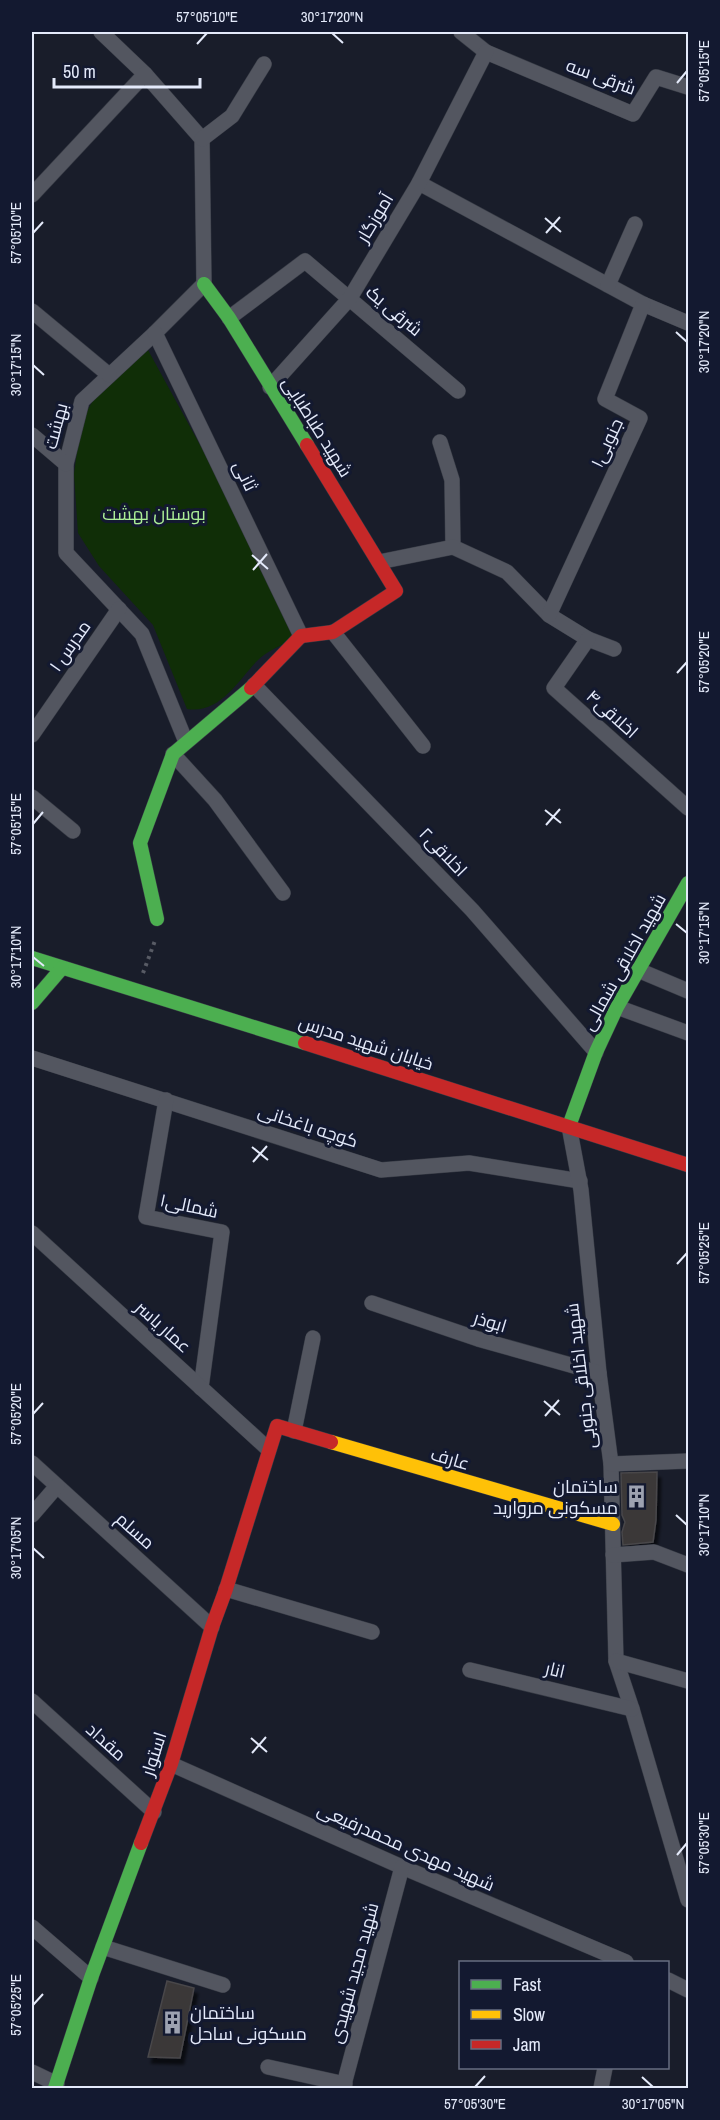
<svg xmlns="http://www.w3.org/2000/svg" width="720" height="2120" font-family="'Archivo Narrow',Cairo,sans-serif">
<defs>
<filter id="shadow"><feDropShadow dx="3.5" dy="6" stdDeviation="1.5" flood-color="#0009"/></filter>
</defs>
<rect width="100%" height="100%" fill="#191d2a"/>
<path fill="#102e07" d="M148,350L229,498L294,639C283,645 266,651 257,661C237,682 220,714 187,709L153,625L99,566L78,533L74,474L79,437L87,411L95,397Z"/>
<g fill="#3b3839" stroke="#48474a" stroke-width="1.5" filter="url(#shadow)">
<path d="M657,1472L656,1520L653,1542L623,1545L622,1532L625,1522L622,1515L621,1473Z"/>
<path d="M167,1981L194,1988L180,2058L148,2057Z"/>
</g>
<g fill="none" stroke-linecap="round" stroke-linejoin="round">
<defs>
<g id="street">
<path d="M101,32L145,74L202,139L204,284L155,333L82,401L66,464V553L142,634L186,742"/>
<path d="M461,32L486,52L633,114L656,77L688,87"/>
<path d="M202,139L232,116L264,64"/>
<path d="M419,183L643,304L688,323"/>
<path d="M32,195L145,74"/>
<path d="M608,285L635,224"/>
<path d="M32,311L109,375"/>
<path d="M229,318L305,261L458,391"/>
<path d="M155,333L301,636"/>
<path d="M270,387L350,298L419,183L486,52"/>
<path d="M32,435L66,464"/>
<path d="M440,442L452,480L453,547L507,572L549,615L588,639L614,649"/>
<path d="M379,562L453,547"/>
<path d="M549,615L640,418L605,399L643,304"/>
<path d="M333,632L423,746"/>
<path d="M588,639L554,688L688,808"/>
<path d="M254,685L472,910L596,1052"/>
<path d="M32,735L119,609"/>
<path d="M173,754L215,800L283,893"/>
<path d="M32,797L73,831"/>
<path d="M638,970L688,991"/>
<path d="M617,1007L688,1033"/>
<path d="M32,1058L381,1170L469,1163L580,1181"/>
<path d="M166,1100L146,1217L222,1232L201,1388"/>
<path d="M569,1126L581,1190L599,1373L611,1464L616,1661L632,1709L688,1900"/>
<path d="M32,1233L268,1449"/>
<path d="M372,1303L478,1339L599,1373"/>
<path d="M294,1431L313,1338"/>
<path d="M32,1463L212,1627"/>
<path d="M611,1464L688,1461"/>
<path d="M32,1515L57,1486"/>
<path d="M613,1555L654,1552L688,1565"/>
<path d="M226,1589L372,1632"/>
<path d="M616,1661L688,1681"/>
<path d="M470,1670L632,1709"/>
<path d="M32,1701L154,1812"/>
<path d="M171,1764L402,1867L626,1962"/>
<path d="M32,1927L91,1978"/>
<path d="M103,1947L223,1985"/>
<path d="M668,1980L688,1990"/>
<path d="M268,2067L345,2084"/>
<path d="M32,2072L57,2084"/>
<path d="M343,2088L402,1867"/>
<path d="M601,2088L605,2068"/>
</g>
<g id="fast">
<path d="M204,284L229,318L307,445"/>
<path d="M157,919L140,843L173,754L251,688"/>
<path d="M32,958L305,1043"/>
<path d="M32,1003L62,968"/>
<path d="M569,1126L596,1052L617,1007L688,883"/>
<path d="M55,2088L91,1978L141,1843"/>
</g>
<path id="slow" d="M331,1442L613,1524"/>
<g id="jam">
<path d="M251,688L301,636L333,632L396,591L307,445"/>
<path d="M305,1043L688,1165"/>
<path d="M141,1843L171,1764L212,1627L226,1589L277,1426L331,1442"/>
</g>
</defs>
<use href="#street" stroke="#363a44" stroke-width="16"/>
<use href="#fast" stroke="#363a44" stroke-width="15"/>
<use href="#slow" stroke="#363a44" stroke-width="15"/>
<use href="#jam" stroke="#363a44" stroke-width="15"/>
<path stroke="#585b65" stroke-width="4" stroke-dasharray="3 4.5" stroke-linecap="butt" d="M143,973L156,938"/>
<use href="#street" stroke="#535660" stroke-width="15"/>
<use href="#fast" stroke="#4caf50" stroke-width="14"/>
<use href="#slow" stroke="#ffc107" stroke-width="14"/>
<use href="#jam" stroke="#c62828" stroke-width="14"/>
</g>
<path fill="none" stroke="#e4eafa" stroke-width="2" d="M332,33L343,43M197,44L207,33M677,83L687,71M545,218L561,232M33,233L43,222M546,233L560,217M676,332L687,342M33,365L44,375M252,555L268,569M253,570L267,554M677,673L687,662M545,810L561,823M33,824L43,812M546,825L560,809M676,924L687,933M33,957L44,966M252,1147L268,1160M253,1162L267,1146M677,1264L687,1253M544,1401L560,1415M33,1414L43,1403M545,1416L559,1400M676,1515L687,1525M33,1548L44,1558M251,1738L267,1752M252,1753L266,1737M677,1855L687,1843M33,2005L43,1994M642,2077L653,2087M475,2087L485,2076"/>
<defs>
<symbol id="building-bare" viewBox="-9 -9 18 18"><path d="M-4-6H4V6H1V3H-1V6H-4ZM-2.5-4.3h1.7v1.8h-1.7ZM.8-4.3h1.7v1.8H.8ZM-2.5-1h1.7V.8h-1.7ZM.8-1h1.7V.8H.8Z" fill="#9da2b1" stroke="#131930" stroke-width="2.5" paint-order="stroke"/></symbol>
</defs>
<g fill-rule="evenodd">
<use href="#building-bare" x="620" y="1480" width="33" height="33"/>
<use href="#building-bare" x="156" y="2006" width="33" height="33"/>
</g>
<g text-anchor="middle" stroke-width="6" stroke-linejoin="round" paint-order="stroke">
<g font-size="18" fill="#e4eafa" stroke="#131930">
<text transform="translate(601 77) rotate(20)" y="6">شرقی سه</text>
<text transform="translate(375 218) rotate(-59)" y="6">آموزگار</text>
<text transform="translate(394 311) rotate(40)" y="6">شرقی یک</text>
<text transform="translate(56 426) rotate(-75)" y="6">بهشت</text>
<text transform="translate(317 427) rotate(58)" y="6">شهید طباطبایی</text>
<text transform="translate(607 443) rotate(-65)" y="6">جنوبی۱</text>
<text transform="translate(245 476) rotate(64)" y="6">ثانی</text>
<text transform="translate(70 646) rotate(-55)" y="6">مدرس ۱</text>
<text transform="translate(612 714) rotate(42)" y="6">اخلاقی۴</text>
<text transform="translate(443 852) rotate(46)" y="6">اخلاقی۲</text>
<text transform="translate(624 962) rotate(-61)" y="6">شهید اخلاقی شمالی</text>
<text transform="translate(366 1043) rotate(18)" y="6">خیابان شهید مدرس</text>
<text transform="translate(308 1126) rotate(18)" y="6">کوچه باغخانی</text>
<text transform="translate(189 1206) rotate(12)" y="6">شمالی۱</text>
<text transform="translate(490 1322) rotate(17)" y="6">ابوذر</text>
<text transform="translate(163 1327) rotate(42)" y="6">عمار یاسر</text>
<text transform="translate(581 1376) rotate(-97)" y="6">شهید اخلاقی جنوبی</text>
<text transform="translate(450 1459) rotate(16)" y="6">عارف</text>
<text transform="translate(135 1531) rotate(42)" y="6">مسلم</text>
<text transform="translate(555 1670) rotate(13)" y="6">انار</text>
<text transform="translate(106 1742) rotate(42)" y="6">مقداد</text>
<text transform="translate(154 1754) rotate(-72)" y="6">استوار</text>
<text transform="translate(406 1847) rotate(24)" y="6">شهید مهدی محمدرفیعی</text>
<text transform="translate(354 1973) rotate(-75)" y="6">شهید مجید شهیدی</text>
</g>
<g font-size="18" fill="#acef97" stroke="#131930">
<text x="154" y="520">بوستان بهشت</text>
</g>
<g font-size="18" fill="#e4eafa" stroke="#131930" text-anchor="end">
<text x="618" y="1493">ساختمان<tspan x="618" dy="21">مسکونی مروارید</tspan></text>
<text x="190" y="2019" text-anchor="start">ساختمان<tspan x="190" dy="21">مسکونی ساحل</tspan></text>
</g>
</g>
<rect width="720" height="2120" fill="none" stroke="#131930" stroke-width="66"/>
<rect x="459" y="1961" width="210" height="108" fill="#131930" stroke="#676d81" stroke-width="1.5"/>
<rect x="471" y="1980" width="30" height="9" fill="#4caf50" stroke="#676d81" stroke-width="1.5"/>
<text x="513" y="1991" font-size="18" fill="#e4eafa">Fast</text>
<rect x="471" y="2010" width="30" height="9" fill="#ffc107" stroke="#676d81" stroke-width="1.5"/>
<text x="513" y="2021" font-size="18" fill="#e4eafa">Slow</text>
<rect x="471" y="2040" width="30" height="9" fill="#c62828" stroke="#676d81" stroke-width="1.5"/>
<text x="513" y="2051" font-size="18" fill="#e4eafa">Jam</text>
<path d="M54 78v9h146v-9" fill="none" stroke="#e4eafa" stroke-width="3"/>
<text x="63" y="78" font-size="18" fill="#e4eafa" stroke="#131930" stroke-width="4.5" paint-order="stroke">50 m</text>
<rect x="33" y="33" width="654" height="2054" fill="none" stroke="#e4eafa" stroke-width="2"/>
<g font-size="15" text-anchor="middle" fill="#e4eafa">
<text x="207" y="22">57°05'10"E</text>
<text x="332" y="22">30°17'20"N</text>
<text transform="translate(704 71) rotate(-90)" y="5">57°05'15"E</text>
<text transform="translate(16 233) rotate(-90)" y="5">57°05'10"E</text>
<text transform="translate(704 342) rotate(-90)" y="5">30°17'20"N</text>
<text transform="translate(16 365) rotate(-90)" y="5">30°17'15"N</text>
<text transform="translate(704 662) rotate(-90)" y="5">57°05'20"E</text>
<text transform="translate(16 824) rotate(-90)" y="5">57°05'15"E</text>
<text transform="translate(704 933) rotate(-90)" y="5">30°17'15"N</text>
<text transform="translate(16 957) rotate(-90)" y="5">30°17'10"N</text>
<text transform="translate(704 1253) rotate(-90)" y="5">57°05'25"E</text>
<text transform="translate(16 1414) rotate(-90)" y="5">57°05'20"E</text>
<text transform="translate(704 1525) rotate(-90)" y="5">30°17'10"N</text>
<text transform="translate(16 1548) rotate(-90)" y="5">30°17'05"N</text>
<text transform="translate(704 1843) rotate(-90)" y="5">57°05'30"E</text>
<text transform="translate(16 2005) rotate(-90)" y="5">57°05'25"E</text>
<text x="475" y="2109">57°05'30"E</text>
<text x="653" y="2109">30°17'05"N</text>
</g>
</svg>
